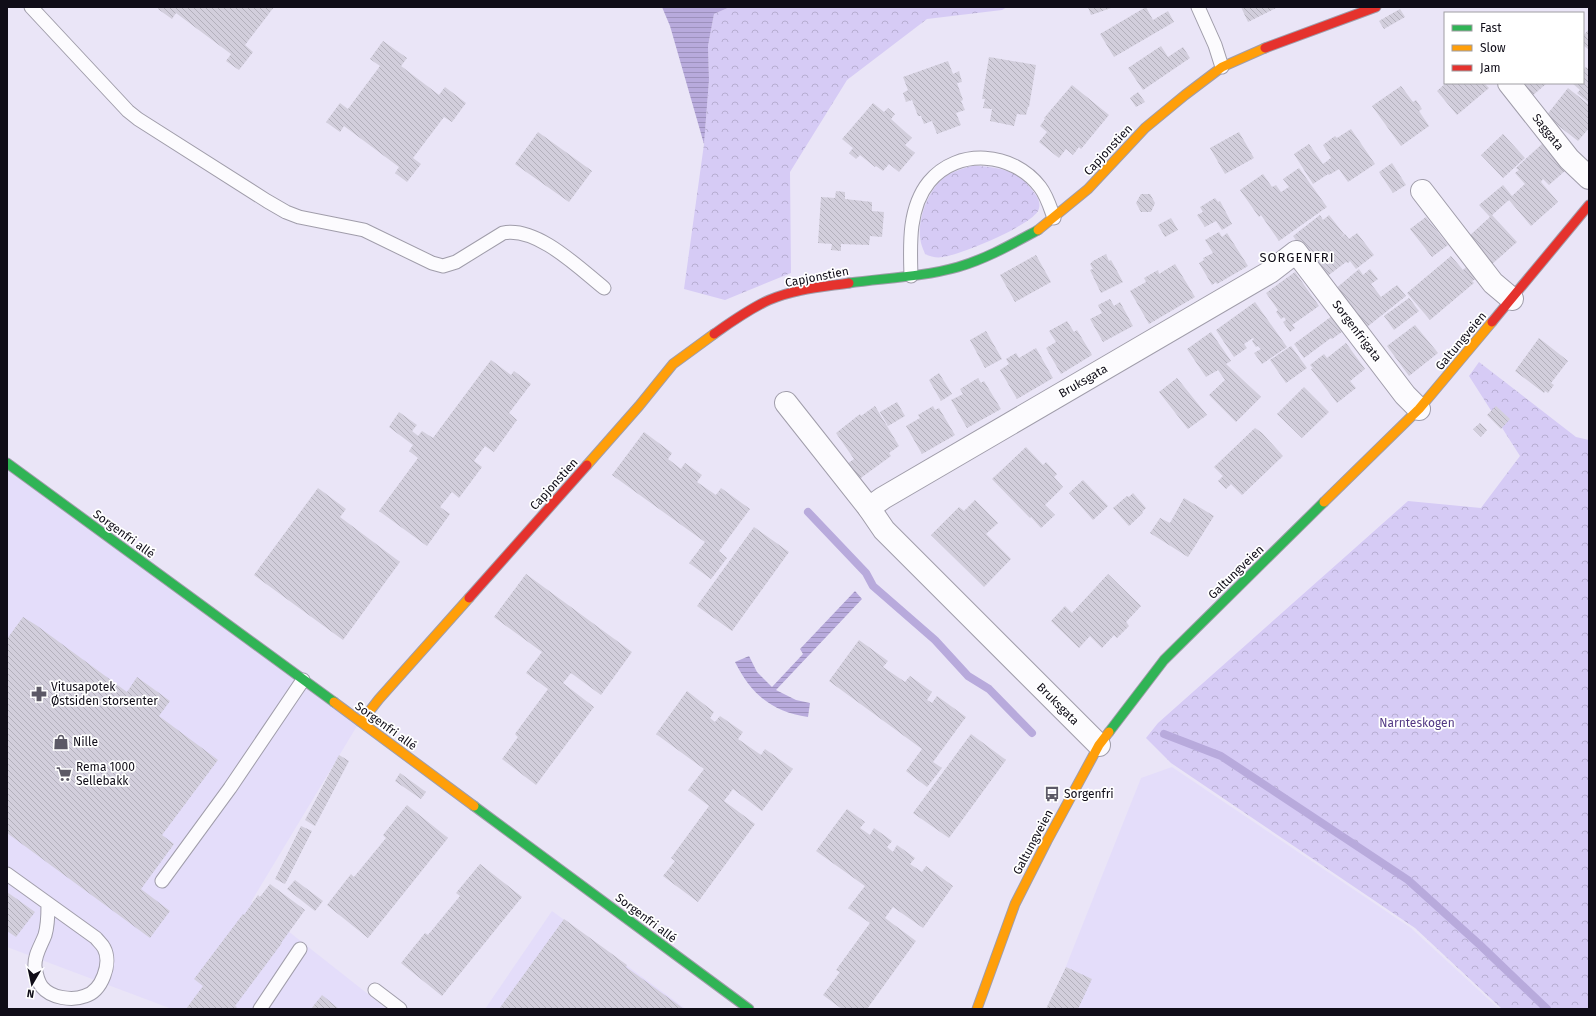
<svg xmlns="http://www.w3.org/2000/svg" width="1596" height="1016" font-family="'Fira Sans',sans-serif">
<defs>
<pattern id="forest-crowns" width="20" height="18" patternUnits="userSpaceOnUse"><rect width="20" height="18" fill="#d6cbf5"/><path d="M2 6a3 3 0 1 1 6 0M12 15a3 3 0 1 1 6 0" fill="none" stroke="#b7add1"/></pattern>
<pattern id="water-rules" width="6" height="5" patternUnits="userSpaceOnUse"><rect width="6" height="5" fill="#b8aadc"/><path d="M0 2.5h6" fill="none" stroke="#9d91bc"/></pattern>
<pattern id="building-back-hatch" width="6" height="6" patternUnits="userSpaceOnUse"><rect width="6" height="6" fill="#d2cedc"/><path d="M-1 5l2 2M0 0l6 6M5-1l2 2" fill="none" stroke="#b3b0bc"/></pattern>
</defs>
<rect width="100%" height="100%" fill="#eae5f7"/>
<g fill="#e4ddfa">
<path d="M7,464L360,721L251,902L387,1009H172L7,947Z"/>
<path d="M1172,767L1411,928L1499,1009H1049L1141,778Z"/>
<path d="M552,911L686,1009H485Z"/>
</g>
<g fill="url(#forest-crowns)">
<path d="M730,7H1007L1002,10L927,19L847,80L790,172L791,273L725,300L684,289L704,144L709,80L708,46L714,14Z"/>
<path d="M972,166C999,166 1020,171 1035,194C1039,199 1041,205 1038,211C1028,227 962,254 943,257C937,258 931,257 925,254C924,251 922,247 921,243C916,221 928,189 946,176C955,171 963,168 972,166Z"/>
<path d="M1479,362L1576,437L1589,440V1009H1502L1415,928L1171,763L1146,738L1158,723L1408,501L1481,508L1520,456L1469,376Z"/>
</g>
<g fill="url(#water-rules)">
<path d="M662,7H730L714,14L708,46L709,80L704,144L670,26Z"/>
<path d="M855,591L862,599L776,690L796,700L810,703L808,717C772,712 751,694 735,662L749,656L757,672L772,687L803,654L800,649Z"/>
</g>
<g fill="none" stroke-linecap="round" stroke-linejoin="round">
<g stroke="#b8aadc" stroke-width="8">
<path d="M808,512L866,573L873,586L935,640L968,676L989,689L1032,733"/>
<path d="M1164,734L1221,756L1408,880L1480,945L1547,1009"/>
</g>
</g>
<g fill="url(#building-back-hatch)">
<path d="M160,7H274L245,45L253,52L239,70L226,61L231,54L176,13L172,19L158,9Z"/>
<path d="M1088,7H1114L1091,15Z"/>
<path d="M1146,7L1153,20L1168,11L1174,22L1114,57L1100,34Z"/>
<path d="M1241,7H1278L1248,22Z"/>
<path d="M1400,9L1405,17L1384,29L1379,21Z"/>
<path d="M1589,29V50L1583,45V36Z"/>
<path d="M383,41L407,58L401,66L439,95L445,87L466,103L452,122L444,117L413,158L421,164L407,182L395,173L399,167L344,126L340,132L326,122L340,103L348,109L380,66L370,59Z"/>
<path d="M1161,46L1168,57L1183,47L1190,58L1143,90L1128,68Z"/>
<path d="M989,57L1036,65L1029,107H1028L1026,115L1017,114L1014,126L990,121L992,109L983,108L985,99H982Z"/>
<path d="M948,61L953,74L959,71L962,82L957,83L963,100L961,101L965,110L956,113L961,125L937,134L932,121L924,124L921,116H918L912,100L906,102L903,93L908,90L903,77Z"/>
<path d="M1586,67L1589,70V103L1577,93L1580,90L1572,83H1583V70Z"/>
<path d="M1446,83H1484L1489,88L1457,115L1437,91Z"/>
<path d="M1519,83H1547L1531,97Z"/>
<path d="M1072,85L1109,115L1081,149L1079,147L1073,155L1066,149L1059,158L1039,142L1047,132L1040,126L1045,119L1044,118Z"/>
<path d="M1401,86L1413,102L1416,100L1422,109L1419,111L1429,126L1401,146L1372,106Z"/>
<path d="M1568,88L1589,105V128L1578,141L1546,116Z"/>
<path d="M1138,92L1145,102L1136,107L1130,98Z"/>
<path d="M873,103L884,112L888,108L895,114L891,119L912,138L905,145L915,153L899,172L889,164L883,171L876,166L875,167L860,155L856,159L849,153L853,148L842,139Z"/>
<path d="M1351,129L1375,164L1348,182L1339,169L1329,175L1328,174L1313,184L1294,154L1309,144L1323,164L1331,158L1323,145L1335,136L1337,138Z"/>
<path d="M538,132L592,171L569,202L515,164Z"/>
<path d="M1239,132L1254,158L1225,174L1210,148Z"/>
<path d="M1503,134L1525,158L1503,178L1481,155Z"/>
<path d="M1542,144L1566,170L1549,185L1543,179L1541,182L1558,202L1531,226L1509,200L1492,215L1517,242L1491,265L1468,237L1490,217L1479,205L1503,185L1512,196L1525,184L1515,173L1519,170L1516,168Z"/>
<path d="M1392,163L1406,185L1393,193L1379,172Z"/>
<path d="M1299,168L1327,207L1279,241L1261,215L1259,217L1240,190L1263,174L1272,187L1276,185L1281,192L1289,187L1283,179Z"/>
<path d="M836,191L845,192V199L872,202V211L884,212L882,237L870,236L869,245L841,244V251L831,250L832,244L818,243L821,197L835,198Z"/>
<path d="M1141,194H1150L1155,203L1151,212H1141L1136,203Z"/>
<path d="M1215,198L1218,202L1220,201L1232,224L1222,230L1216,221L1205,227L1197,215L1203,212L1200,207Z"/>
<path d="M1320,215L1323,220L1329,215L1344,234L1338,240L1345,234L1349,239L1357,233L1374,255L1356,269L1350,261L1348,263L1346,262L1325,278L1293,236Z"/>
<path d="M1426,217L1448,245L1432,257L1410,229Z"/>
<path d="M1171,218L1178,230L1165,237L1158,225Z"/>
<path d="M1219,232L1222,237L1227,233L1248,266L1217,284L1216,282L1212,285L1199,263L1204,260L1203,258L1213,253L1205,240Z"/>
<path d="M1106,254L1109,261L1111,260L1123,282L1101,293L1090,270L1093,269L1090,264L1093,261Z"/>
<path d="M1036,255L1051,282L1015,302L1000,275Z"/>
<path d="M1451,256L1463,270L1466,267L1476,279L1472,281L1474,283L1430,320L1407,293Z"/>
<path d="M1175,264L1195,297L1149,324L1130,291L1146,282L1144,278L1158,270L1159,274Z"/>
<path d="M1359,269L1363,275L1370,269L1378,279L1371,284L1381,297L1397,285L1406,296L1367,327L1334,290Z"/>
<path d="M1295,272L1319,306L1292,325L1295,328L1290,332L1283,322L1286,320L1284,317L1281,319L1276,312L1278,310L1266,293Z"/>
<path d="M1409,298L1419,311L1394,330L1384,316Z"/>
<path d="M1110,299L1114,306L1120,302L1133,326L1103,342L1090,319L1102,313L1098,305Z"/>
<path d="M1255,302L1287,347L1262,364L1254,353L1261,349L1258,346L1256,347L1252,341L1254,339L1253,338L1244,344L1247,348L1234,357L1216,330Z"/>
<path d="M1332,316L1343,331L1332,339L1331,338L1304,358L1294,344Z"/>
<path d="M1067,321L1074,332L1077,330L1092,355L1061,374L1046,348L1056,342L1049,331Z"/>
<path d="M1415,325L1438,353L1409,376L1387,346Z"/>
<path d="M986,331L1002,359L985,368L970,340Z"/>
<path d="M1211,332L1231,361L1226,364L1261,397L1236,422L1209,395L1225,380L1218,370L1206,377L1187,349Z"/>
<path d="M1539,338L1568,361L1551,383L1554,385L1548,393L1545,391L1544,393L1515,371Z"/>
<path d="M1346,343L1365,369L1350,381L1356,388L1337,403L1311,369L1313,368L1310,365L1324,354L1327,358Z"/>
<path d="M1291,346L1307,368L1286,383L1270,360Z"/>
<path d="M1036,348L1053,378L1017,399L1000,370L1009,364L1006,359L1016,353L1019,358Z"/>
<path d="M491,360L511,375L514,371L531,384L509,413L517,420L494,452L485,446L474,461L482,467L459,498L452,492L440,507L450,514L427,546L379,511L418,458L409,451L413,445L389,427L399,412L417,425L412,431L418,436L422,431L433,438Z"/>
<path d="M939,373L952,394L941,401L929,380Z"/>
<path d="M978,378L981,383L984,381L1001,409L967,428L951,400L963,394L960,389Z"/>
<path d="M1177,378L1207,415L1188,429L1159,392Z"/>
<path d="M1304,387L1329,412L1302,438L1277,414Z"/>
<path d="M897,402L905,416L888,426L880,412Z"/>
<path d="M875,406L899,446L889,453L891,456L858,480L847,464L854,459L836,433L860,414L861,416Z"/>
<path d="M933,406L935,410L939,408L955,435L922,454L906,426L920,418L918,415Z"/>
<path d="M1496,406L1510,419L1501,429L1487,415Z"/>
<path d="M1480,423L1487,430L1481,437L1473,429Z"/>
<path d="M1255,428L1262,433L1283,456L1242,495L1231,484L1226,489L1218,481L1223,476L1214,467Z"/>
<path d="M644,432L672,453L668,459L681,469L685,463L702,475L697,482L716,495L721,488L750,509L719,551L727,558L711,579L689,563L705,542L612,475Z"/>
<path d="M1026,447L1043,465L1046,462L1057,474L1054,477L1063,487L1045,505L1055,515L1041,528L1031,517L1030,518L992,479Z"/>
<path d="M1083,480L1108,506L1093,520L1069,493Z"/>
<path d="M318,488L346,509L340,517L400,562L343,640L254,575Z"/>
<path d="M1133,493L1146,508L1142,512L1143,513L1129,526L1113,508L1127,496L1129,497Z"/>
<path d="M1184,498L1214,516L1188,557L1150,533L1160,518L1170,523Z"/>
<path d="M975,500L998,523L986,534L1011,559L984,587L931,535L959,507L964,511Z"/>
<path d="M754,527L789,552L732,631L697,606Z"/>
<path d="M526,574L632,652L601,695L571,673L563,683L594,707L536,785L502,759L518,737L515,734L548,689L526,673L542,652L494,617Z"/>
<path d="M1108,574L1141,606L1126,622L1129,626L1117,638L1114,635L1102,648L1090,636L1079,648L1051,621L1065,606L1072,613Z"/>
<path d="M23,617L36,625L127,692L137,677L170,701L159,716L218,760L162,835L174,844L141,889L170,911L150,938L7,833V639Z"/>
<path d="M859,640L888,661L883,667L905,682L910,676L932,692L927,700L932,703L937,696L966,717L933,762L942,768L927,787L906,771L922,749L829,681Z"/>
<path d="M687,691L714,712L710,718L715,722L720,716L743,732L738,739L761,755L765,749L793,769L762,811L733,789L724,801L755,824L698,902L663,876L675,861L671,858L709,806L688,790L704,769L656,734Z"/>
<path d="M971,734L1006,760L949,838L913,813Z"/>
<path d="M339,755L349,761L315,826L305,820Z"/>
<path d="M400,773L426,792L421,799L395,781Z"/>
<path d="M407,805L448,838L368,938L327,905L351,874L354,877L386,838L383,835Z"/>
<path d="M847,809L865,822L860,828L870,835L874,828L892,841L887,847L893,852L897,845L915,858L910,864L922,872L926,866L953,886L923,928L893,907L885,918L916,941L867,1009H842L823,995L840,972L836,970L870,923L848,908L865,886L816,851Z"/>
<path d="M301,826L312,831L285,884L275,879Z"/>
<path d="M480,864L522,897L442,996L401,963L425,933L428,935L460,896L456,893Z"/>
<path d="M295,880L323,901L315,911L287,889Z"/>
<path d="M270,884L305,910L281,943H282L235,1006L237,1007L235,1009H186L203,986L194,979L243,914L244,915L258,895L260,897Z"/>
<path d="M7,892L35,912L16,937L7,931Z"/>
<path d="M564,919L627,965L626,967L684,1009H499Z"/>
<path d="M1066,967L1092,979L1078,1009H1046Z"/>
<path d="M322,995L339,1009H311Z"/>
</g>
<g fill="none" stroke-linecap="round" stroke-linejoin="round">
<defs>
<g id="lane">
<path d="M31,7L128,111L138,119L267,201L286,212L299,217L364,230L432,263L443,266L456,262L503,233C537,226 579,268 604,288"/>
<path d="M1198,7L1215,45L1222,67"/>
<path d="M911,276C910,245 908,208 929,182C958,147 1013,152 1040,187C1047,196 1050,207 1054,218"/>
<path d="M7,874L96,938C98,941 102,944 104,948C112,963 102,991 85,996C72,1001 51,998 42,987C38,982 36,973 35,967C34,955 41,946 45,935C48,925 48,916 48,905"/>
<path d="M162,881L230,788L303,680"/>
<path d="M375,990L400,1009"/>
<path d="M260,1009L300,949"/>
</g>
<g id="street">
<path d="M1509,83L1569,159L1589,178"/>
<path d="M1422,191L1493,283L1512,299"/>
<path d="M786,403L869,508L884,530L1099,745"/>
<path d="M869,508L883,498L1270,272L1296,252L1405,395L1419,409"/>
</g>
<g id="fast">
<path d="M849,283C885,278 922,277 958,267C986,259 1012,244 1038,230"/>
<path d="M7,463L334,702"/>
<path d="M1109,732L1164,660L1324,502"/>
<path d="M474,806L749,1009"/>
</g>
<g id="slow">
<path d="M1038,230L1088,189L1145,128L1185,95L1222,67L1265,48"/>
<path d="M587,465L639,406L673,364L714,334"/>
<path d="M1324,502L1419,409L1492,322"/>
<path d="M334,702L474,806"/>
<path d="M361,722L379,699L469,598"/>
<path d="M977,1009L1015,904L1047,841L1099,745L1109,732"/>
</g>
<g id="jam">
<path d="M1265,48L1376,7"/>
<path d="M1492,322L1589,205"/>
<path d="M714,334C731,322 749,309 769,300C794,289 822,287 849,283"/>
<path d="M469,598L587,465"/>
</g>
</defs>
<use href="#lane" stroke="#a09daa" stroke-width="15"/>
<use href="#street" stroke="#a09daa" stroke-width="24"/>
<use href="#fast" stroke="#a09daa" stroke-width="11"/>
<use href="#slow" stroke="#a09daa" stroke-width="11"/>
<use href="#jam" stroke="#a09daa" stroke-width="11"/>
<use href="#lane" stroke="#fcfbfe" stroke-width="13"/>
<use href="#street" stroke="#fcfbfe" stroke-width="22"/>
<use href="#fast" stroke="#30b455" stroke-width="9"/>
<use href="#slow" stroke="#ff9f0a" stroke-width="9"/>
<use href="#jam" stroke="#e5322d" stroke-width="9"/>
</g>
<defs>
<symbol id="pharmacy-bare" viewBox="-9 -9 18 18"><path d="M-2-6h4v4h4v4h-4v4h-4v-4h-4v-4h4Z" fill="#5c5966" stroke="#fff" stroke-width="2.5" paint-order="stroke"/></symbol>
<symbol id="shop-bare" viewBox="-9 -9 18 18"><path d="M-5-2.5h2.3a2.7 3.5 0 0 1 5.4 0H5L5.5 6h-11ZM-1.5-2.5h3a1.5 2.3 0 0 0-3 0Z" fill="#5c5966" stroke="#fff" stroke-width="2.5" paint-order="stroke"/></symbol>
<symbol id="supermarket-bare" viewBox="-9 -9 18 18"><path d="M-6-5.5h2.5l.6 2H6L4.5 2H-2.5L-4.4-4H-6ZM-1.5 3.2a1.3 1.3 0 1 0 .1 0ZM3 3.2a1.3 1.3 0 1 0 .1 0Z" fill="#5c5966" stroke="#fff" stroke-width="2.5" paint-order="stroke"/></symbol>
<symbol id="bus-bare" viewBox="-9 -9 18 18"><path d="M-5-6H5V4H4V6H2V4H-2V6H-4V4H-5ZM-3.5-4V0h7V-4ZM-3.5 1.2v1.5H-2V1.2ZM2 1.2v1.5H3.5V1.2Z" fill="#5c5966" stroke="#fff" stroke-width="2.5" paint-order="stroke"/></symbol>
</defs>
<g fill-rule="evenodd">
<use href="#pharmacy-bare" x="28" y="683" width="22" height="22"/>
<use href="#shop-bare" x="50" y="731" width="22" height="22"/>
<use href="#supermarket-bare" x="53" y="763" width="22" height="22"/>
<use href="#bus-bare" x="1041" y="783" width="22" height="22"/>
</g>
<g text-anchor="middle" stroke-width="3.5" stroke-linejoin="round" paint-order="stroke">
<g font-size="12" fill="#100d18" stroke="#fff">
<text transform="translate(1548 132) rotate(52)" y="4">Saggata</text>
<text transform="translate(1108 150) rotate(-47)" y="4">Capjonstien</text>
<text transform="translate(817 277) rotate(-11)" y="4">Capjonstien</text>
<text transform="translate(1357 331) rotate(53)" y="4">Sorgenfrigata</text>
<text transform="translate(1461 341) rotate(-50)" y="4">Galtungveien</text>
<text transform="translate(1083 381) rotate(-30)" y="4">Bruksgata</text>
<text transform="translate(554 484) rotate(-48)" y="4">Capjonstien</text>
<text transform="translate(124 534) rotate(36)" y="4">Sorgenfri allé</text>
<text transform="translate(1236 572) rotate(-44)" y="4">Galtungveien</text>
<text transform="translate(1058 704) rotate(45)" y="4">Bruksgata</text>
<text transform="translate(386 726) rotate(36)" y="4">Sorgenfri allé</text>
<text transform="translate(1033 842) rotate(-62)" y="4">Galtungveien</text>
<text transform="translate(646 918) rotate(37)" y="4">Sorgenfri allé</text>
</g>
<g font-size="12" fill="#100d18" stroke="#fff" text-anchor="start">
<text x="51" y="691">Vitusapotek<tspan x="51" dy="14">Østsiden storsenter</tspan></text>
<text x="73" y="746">Nille</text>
<text x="76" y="771">Rema 1000<tspan x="76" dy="14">Sellebakk</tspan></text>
<text x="1064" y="798">Sorgenfri</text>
</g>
<g font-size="12" fill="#533985" stroke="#fff">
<text x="1417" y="727">Narnteskogen</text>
</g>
<g font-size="13" letter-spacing="1" fill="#100d18" stroke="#fff">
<text x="1297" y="262">SORGENFRI</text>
</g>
</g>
<rect width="1596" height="1016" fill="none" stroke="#100d18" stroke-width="16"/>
<rect x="1444" y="12" width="140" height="72" fill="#ffffff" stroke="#9f9ea3"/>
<rect x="1452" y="25" width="20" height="6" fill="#30b455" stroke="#9f9ea3"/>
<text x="1480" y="32" font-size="12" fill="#100d18">Fast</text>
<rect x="1452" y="45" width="20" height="6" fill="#ff9f0a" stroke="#9f9ea3"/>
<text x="1480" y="52" font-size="12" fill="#100d18">Slow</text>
<rect x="1452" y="65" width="20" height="6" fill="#e5322d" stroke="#9f9ea3"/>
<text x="1480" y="72" font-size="12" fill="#100d18">Jam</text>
<g transform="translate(32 984) rotate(189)" stroke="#ffffff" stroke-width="3" paint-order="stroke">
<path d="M0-3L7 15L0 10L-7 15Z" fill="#100d18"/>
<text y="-6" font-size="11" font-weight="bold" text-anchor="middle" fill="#100d18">N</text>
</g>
</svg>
